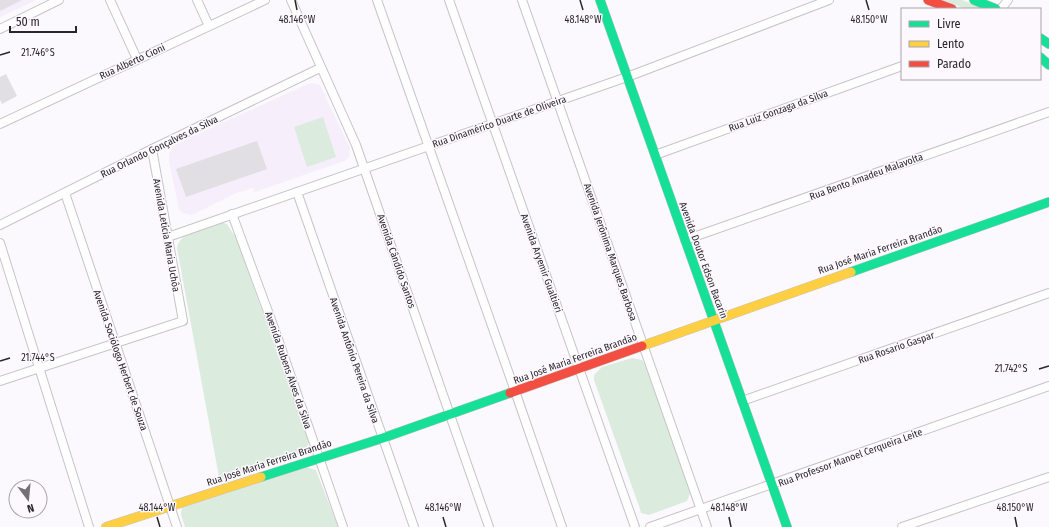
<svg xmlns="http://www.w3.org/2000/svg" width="1049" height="527" font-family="'Fira Sans Condensed',sans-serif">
<rect width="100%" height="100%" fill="#fbf9fd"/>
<g fill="#f6eefa">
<path d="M0,0H36L0,17Z"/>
<path d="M310,83L320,85L350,148L349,157L344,161L255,192L253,188L236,193L192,215L182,213L179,209L169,161V154L174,145Z"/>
</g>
<g fill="#dbecdf">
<path d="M942,0H962L985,9H966Z"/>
<path d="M323,117L336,157L307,167L294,127Z"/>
<path d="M220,222L227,224L236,238L309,442L305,453L224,479L219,477L177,248C180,231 206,227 220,222Z"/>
<path d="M632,358L642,360L645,365L691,491L687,501L649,515L641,513L640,509L594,380V375L602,367Z"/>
<path d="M306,467L316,470L338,527H185L181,515L182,507Z"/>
</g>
<g fill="#e1dfe3">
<path d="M0,0H22L0,11Z"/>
<path d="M6,74L17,96L2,104L0,100V77Z"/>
<path d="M257,141L267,169L186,197L176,169Z"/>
</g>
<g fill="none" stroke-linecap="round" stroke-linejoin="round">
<defs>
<g id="street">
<path d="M110,0L137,59"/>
<path d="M197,0L209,26"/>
<path d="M291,0L356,145L489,527"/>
<path d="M377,0L515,391L562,527"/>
<path d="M449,0L635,527"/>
<path d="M522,0L707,527"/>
<path d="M1001,9L1008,0"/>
<path d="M0,29L59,0"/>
<path d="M0,124L265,0"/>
<path d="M655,155L902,66"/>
<path d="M297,192L414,527"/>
<path d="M65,193L177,527"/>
<path d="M232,214L277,336L343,527"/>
<path d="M0,225L152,149L320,68"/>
<path d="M168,237L627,77L829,0"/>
<path d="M685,240L1049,112"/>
<path d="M0,243L89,527"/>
<path d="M0,381L183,321L152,149"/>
<path d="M742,401L1049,293"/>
<path d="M650,527L1049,386"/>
<path d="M902,527L1049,477"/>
</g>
<g id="fast">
<path d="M600,0L787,527"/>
<path d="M974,0L996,9"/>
<path d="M1040,38L1049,44"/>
<path d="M1040,57L1049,65"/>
<path d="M851,272L1049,202"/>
<path d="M261,477L383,438L510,393"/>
</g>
<g id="slow">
<path d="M642,346L851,272"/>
<path d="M106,527L261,477"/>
</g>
<g id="jam">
<path d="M928,0L952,9"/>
<path d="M510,393L642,346"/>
</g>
</defs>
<use href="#street" stroke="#c6c4c7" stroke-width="10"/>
<use href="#fast" stroke="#c6c4c7" stroke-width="10"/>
<use href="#slow" stroke="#c6c4c7" stroke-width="10"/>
<use href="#jam" stroke="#c6c4c7" stroke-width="10"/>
<use href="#street" stroke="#fefeff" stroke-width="8"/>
<use href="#fast" stroke="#16e098" stroke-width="9"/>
<use href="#slow" stroke="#ffcf43" stroke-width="9"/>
<use href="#jam" stroke="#f24e42" stroke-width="9"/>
</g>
<path fill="none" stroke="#2a272b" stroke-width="1.5" d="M295,0L297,10M580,0L583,10M866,0L869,10M0,55L10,52M0,361L10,358M1039,369L1049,366M157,517L160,527M443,517L446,527M729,517L731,527M1015,517L1017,527"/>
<g text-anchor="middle" stroke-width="3" stroke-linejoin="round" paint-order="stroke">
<g font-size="10" fill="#2a272b" stroke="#fcf8fe">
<text transform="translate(132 61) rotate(-25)" y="4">Rua Alberto Cioni</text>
<text transform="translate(778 110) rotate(-20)" y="4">Rua Luiz Gonzaga da Silva</text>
<text transform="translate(499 121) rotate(-19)" y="4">Rua Dinamérico Duarte de Oliveira</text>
<text transform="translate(159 146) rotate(-26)" y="4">Rua Orlando Gonçalves da Silva</text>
<text transform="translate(866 176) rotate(-20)" y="4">Rua Bento Amadeu Malavolta</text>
<text transform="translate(167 235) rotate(80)" y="4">Avenida Letícia Maria Uchôa</text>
<text transform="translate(880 249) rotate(-19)" y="4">Rua José Maria Ferreira Brandão</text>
<text transform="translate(611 252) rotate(71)" y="4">Avenida Jerônima Marques Barbosa</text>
<text transform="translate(704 260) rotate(70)" y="4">Avenida Doutor Edson Bacarin</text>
<text transform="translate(397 261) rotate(71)" y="4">Avenida Cândido Santos</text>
<text transform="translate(542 263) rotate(70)" y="4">Avenida Aryemir Gualtieri</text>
<text transform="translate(896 347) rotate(-19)" y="4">Rua Rosario Gaspar</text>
<text transform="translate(575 358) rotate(-20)" y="4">Rua José Maria Ferreira Brandão</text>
<text transform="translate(121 360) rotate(71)" y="4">Avenida Sociólogo Herbert de Souza</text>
<text transform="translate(355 360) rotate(71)" y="4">Avenida Antônio Pereira da Silva</text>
<text transform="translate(289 370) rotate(71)" y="4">Avenida Rubens Alves da Silva</text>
<text transform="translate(850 457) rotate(-20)" y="4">Rua Professor Manoel Cerqueira Leite</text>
<text transform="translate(269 462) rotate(-18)" y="4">Rua José Maria Ferreira Brandão</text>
</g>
</g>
<g font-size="10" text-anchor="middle" fill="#2a272b" stroke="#fcf8fe" stroke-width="3" stroke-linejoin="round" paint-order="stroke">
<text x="297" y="23">48.146°W</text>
<text x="583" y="23">48.148°W</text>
<text x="869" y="23">48.150°W</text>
<text x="38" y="56">21.746°S</text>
<text x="38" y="361">21.744°S</text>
<text x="1011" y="372">21.742°S</text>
<text x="157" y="511">48.144°W</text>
<text x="443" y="511">48.146°W</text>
<text x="729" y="511">48.148°W</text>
<text x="1015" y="511">48.150°W</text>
</g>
<rect x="901" y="8" width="140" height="72" fill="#fcf8fe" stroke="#a8a4aa"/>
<rect x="909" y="21" width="20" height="6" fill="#16e098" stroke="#a8a4aa"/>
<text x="937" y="28" font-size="12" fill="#2a272b">Livre</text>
<rect x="909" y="41" width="20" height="6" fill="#ffcf43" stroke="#a8a4aa"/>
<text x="937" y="48" font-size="12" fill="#2a272b">Lento</text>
<rect x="909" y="61" width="20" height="6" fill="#f24e42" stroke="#a8a4aa"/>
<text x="937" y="68" font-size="12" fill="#2a272b">Parado</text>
<g transform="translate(28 499) rotate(164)"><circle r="19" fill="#fcf8fe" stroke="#a8a4aa"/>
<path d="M0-3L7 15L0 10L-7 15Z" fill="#737074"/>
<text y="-6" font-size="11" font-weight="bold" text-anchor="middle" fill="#2a272b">N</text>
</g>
<path d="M10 26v6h66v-6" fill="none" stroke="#2a272b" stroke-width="2"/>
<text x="16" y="26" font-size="12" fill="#2a272b" stroke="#fcf8fe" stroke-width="3" paint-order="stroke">50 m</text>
</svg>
